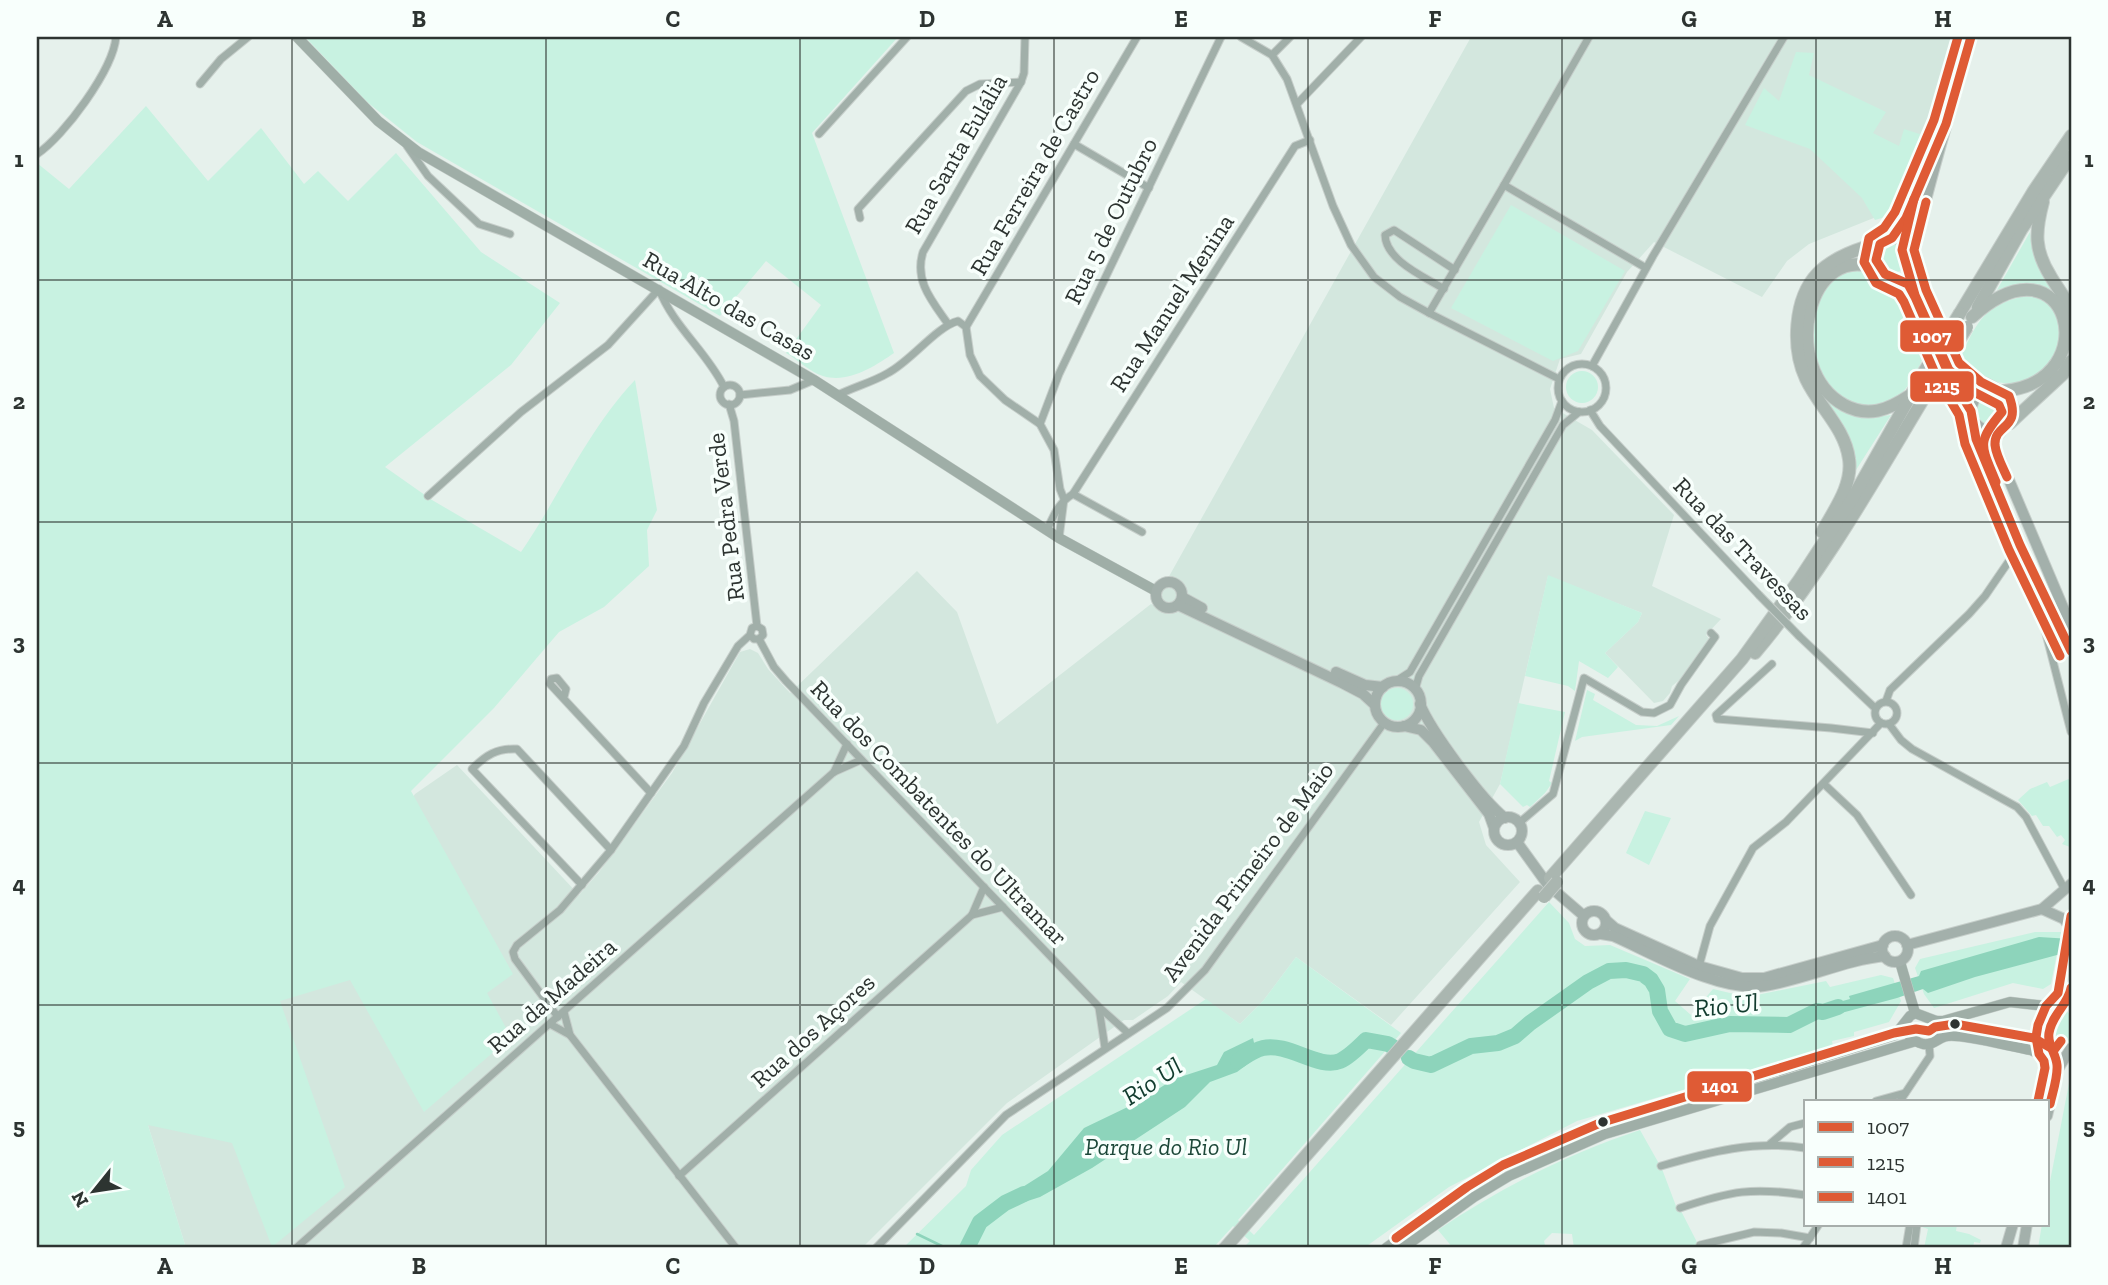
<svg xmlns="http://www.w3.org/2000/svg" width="2108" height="1285" font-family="'Zilla Slab',serif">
<rect width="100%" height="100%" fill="#e6f1ec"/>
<path fill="#d3e7de" d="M1471,37H1960L1901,207L1809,244L1787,261L1762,297L1654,242L1627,272L1581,354L1560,359L1550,389L1554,408L1592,430L1674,515L1652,586L1721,619L1706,635L1710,640L1682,678L1672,686L1670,693L1663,701L1654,703L1605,653L1638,622L1642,613L1548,576L1500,784L1479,822L1486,845L1520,882L1391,1025L1296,957L1263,1001L1240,1024L1181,982L1168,996L1133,1020H1124L1007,1103L862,1248H186L148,1125L273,1000L415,794L457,765L579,895L599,872L672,773L740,652L750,649L758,653L768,669L790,693L917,571L957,612L997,724L1151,604L1153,605Z"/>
<g fill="#c8f2e1">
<path d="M305,37H898L812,133L894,353C875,366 848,384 823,376C810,372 798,360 786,353L821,305L766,261L720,316L417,142L367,102Z"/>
<path d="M1796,52L1814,53L1809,75L1886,112L1873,133L1899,146L1904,129L1929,137L1902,212L1875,220L1862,198L1810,149L1745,125L1764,88L1779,101Z"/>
<path d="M146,106L208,181L261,128L304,184L318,171L348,201L396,153L481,252L560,303L511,365L385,467L432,500L521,552C560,495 587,431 635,380L657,510L647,530L649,566L604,607L559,632L494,708L411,791L513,974L487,993L511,1037L424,1112L350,980L280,1001L345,1187L272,1247L232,1143L148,1125L186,1248H37V163L69,189Z"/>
<path d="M1511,205L1625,271L1578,351L1553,361L1451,308Z"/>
<path d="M2030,232L2032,248L2060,298C2040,281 2020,283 1997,290Z"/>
<circle cx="1895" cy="258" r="14"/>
<path d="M1858,269C1869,272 1875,278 1886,283C1894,287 1901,285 1909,290L1929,345C1921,362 1913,383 1899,396C1891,403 1880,405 1870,406C1803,407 1791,277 1858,269Z"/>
<path d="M2028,295C2064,306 2058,320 2060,354C2051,362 2041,375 2030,379C2004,390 1976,379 1961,356C1979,318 1985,305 2028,295Z"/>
<circle cx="1582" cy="387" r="16"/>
<path d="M1820,393C1846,415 1856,420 1891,415L1856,470C1852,439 1839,418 1820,393Z"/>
<circle cx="1993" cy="410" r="16"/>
<path d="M1548,575L1642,613L1638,622L1605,653L1618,667L1608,678L1579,661L1575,691L1568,686L1525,676Z"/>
<circle cx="1397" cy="704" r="16"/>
<path d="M1587,690L1595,694L1593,700L1636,725L1657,726L1679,716L1671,725L1582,737L1575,741Z"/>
<path d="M1518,703L1565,712L1549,781L1552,783L1545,793L1530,807L1527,805L1523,807L1500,784Z"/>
<path d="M2071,778V840L2070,847L2062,844L2065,840L2061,835L2057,837L2049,826H2043L2036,815L2032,816L2018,800L2030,789L2047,782L2050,787Z"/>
<path d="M1645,811L1671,818L1649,865L1626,853Z"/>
<path d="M1549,902L1569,923L1575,939L1585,946L1610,945L1690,979L1675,1001L1691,1015L1713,989L1747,997L1826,981L1830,987L1881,975L1893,978L1901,1001L1889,1022L1854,1032V1036L1832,1041L1833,1046L1577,1121L1449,1187L1364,1248H1243L1250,1241L1233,1226L1213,1248H903L966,1186L971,1170L1002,1135L1206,999L1240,1024L1263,1001L1296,957L1401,1033L1238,1220L1254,1235Z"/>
<path d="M2035,932H2061L2051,984L2043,989L2013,983L1934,1008L1924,994L1915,968L1920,959Z"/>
<path d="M2057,1008L2065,1009L2071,1016C2071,1032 2073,1050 2053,1052L2045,1046L2042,1032L2049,1013Z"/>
<path d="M2071,1073V1248H2038L2042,1224H2047V1197Z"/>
<path d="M1640,1130L1662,1169L1676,1206L1680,1209L1700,1248H1574L1572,1234L1552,1233L1544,1241L1545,1245L1540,1248H1453L1438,1230C1501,1187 1568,1154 1640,1130Z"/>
<path d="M1922,1224H1957L1956,1231L1969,1234L1981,1240L1980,1243L1974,1242L1973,1248H1924L1928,1229L1922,1227Z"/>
</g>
<g fill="#8dd4bb">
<path d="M2039,937L2071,939V959L2057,955L1975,977L1928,993L1923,989L1897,998L1819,1019L1817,1008L1850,999L1849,996L1919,976L1921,971Z"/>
<path d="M1253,1038L1257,1057L1237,1072L1210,1082L1185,1107L1092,1168L1040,1197L1012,1206L1005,1203L1015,1192L1048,1171L1084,1128L1136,1103L1174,1079L1217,1065L1224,1052Z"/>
</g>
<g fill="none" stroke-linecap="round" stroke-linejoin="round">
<path stroke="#8dd4bb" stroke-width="2.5" d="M917,1234L946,1248"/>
<g stroke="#8dd4bb" stroke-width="16">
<path d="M1409,1058L1414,1061L1431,1065L1471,1046L1498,1043L1515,1036L1530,1023L1588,982L1609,971L1626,970L1643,974L1651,980L1657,990L1660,1011L1670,1029L1685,1034L1730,1024L1789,1025L1817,1011L1823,1012L1838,1007"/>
<path d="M1238,1061C1246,1056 1254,1050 1263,1048C1288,1042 1319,1070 1340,1061C1349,1057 1359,1047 1366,1040L1388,1044L1393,1047"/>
<path d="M967,1248L980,1222L1005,1203L1024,1194"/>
</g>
<defs>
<g id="street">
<path d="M1241,37L1272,55L1287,79L1333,206L1351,245L1374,277L1400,297L1429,313L1559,379"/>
<path d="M1589,37L1504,185L1646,268"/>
<path d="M1272,55L1290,37"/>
<path d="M200,84L221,59L248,37"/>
<path d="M1297,104L1361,37"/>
<path d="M819,134L907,37"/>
<path d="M1074,144L1149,188"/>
<path d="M407,146L428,176L479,224L510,234"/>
<path d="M37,154C64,136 113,70 116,37"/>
<path d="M860,218L858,209L966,91L980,84L1021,82"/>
<path d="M1444,289C1425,277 1386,261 1385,235L1394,230L1455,270"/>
<path d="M1429,313L1504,185"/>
<path d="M948,324C932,301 914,281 923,252L1021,82L1024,73L1025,37"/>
<path d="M966,327L1137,37"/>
<circle cx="1582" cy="388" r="24"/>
<path d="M1592,366L1653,256L1784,37"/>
<circle cx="730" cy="395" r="10"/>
<path d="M740,395L790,390L814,380"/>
<path d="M838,395C854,387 873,382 888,373C911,361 936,327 958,321L966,327L970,355L980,376L1005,400L1040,424L1054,450L1060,489L1064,499L1059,538"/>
<path d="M729,404L734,421L757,626"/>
<path d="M1590,410L1600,426L1759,595"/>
<path d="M1040,424L1059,374L1221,37"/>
<path d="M1073,494L1142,532"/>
<path d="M428,496L521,412L608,345L659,289C673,326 707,352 724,387"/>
<path d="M1047,530C1054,515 1058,503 1073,494L1295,146L1310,140"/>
<path d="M2042,618L2071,732"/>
<path d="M1799,636L1875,708"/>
<path d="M759,639L774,667L786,681L1099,1007L1128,1033"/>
<path d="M1772,664L1716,715L1717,719L1831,728L1873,733"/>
<path d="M1396,681L1410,672L1555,420L1562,401"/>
<path d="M1415,690L1419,676L1563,425L1579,412"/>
<path d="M564,697L566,689L557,678L551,679L550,684L651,793"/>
<path d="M1886,701L1890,690L1969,614L1985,596L2020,545"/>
<circle cx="1886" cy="713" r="11"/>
<path d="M1889,724L1901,740L1912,749L2017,807L2026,817L2065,890"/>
<path d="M834,772L847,744"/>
<path d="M1824,784L1857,815L1911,895"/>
<path d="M1519,823L1553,794L1584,678L1642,712L1654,713L1670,705L1681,685L1715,637L1711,633"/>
<path d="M582,885L472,769C486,755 497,748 517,749L611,850"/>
<path d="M972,915L1003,907"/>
<path d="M1699,966L1710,926L1753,848L1786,822L1881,723"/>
<path d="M1099,1008L1105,1048"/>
<path d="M564,1012L570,1035L736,1248"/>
<path d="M558,1017L515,959L513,952L517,945L560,910L611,850L684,746L704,703L738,646L750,635L752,628L757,626L762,629L763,635L759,639H754L750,635"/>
<path d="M550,1024L570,1035"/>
<path d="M1876,1101L1905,1093"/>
<path d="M1900,1101L1930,1056L1929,1044"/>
<path d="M1770,1144L1790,1127L1805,1123"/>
<path d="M1661,1166C1709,1152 1755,1140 1805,1148"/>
<path d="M679,1176L972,915L984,887"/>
<path d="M1680,1208C1731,1191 1752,1187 1805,1195"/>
<path d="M1700,1245L1754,1232L1781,1233L1810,1238"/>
<path d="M296,1248L834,772L861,760"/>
<path d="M876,1248L1006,1115L1167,1008L1205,970L1384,723"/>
<path d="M1803,1248L1819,1224"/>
<path d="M1906,1248L1910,1224"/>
<path d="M1914,1248L1917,1224"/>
</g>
<g id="secondary">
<path d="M297,37L378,121L418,152L814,380L1059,538L1156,591"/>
<path d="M1900,962L1915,1013"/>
<path d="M1915,1013L1936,1021L1941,1032L1939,1039"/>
<path d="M1936,1021H1943L2010,1002L2046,1006"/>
<path d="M1905,1025C1907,1035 1912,1041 1923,1044C1934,1046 1938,1037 1948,1036C1964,1034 2012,1047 2031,1050L2039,1054"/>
<path d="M1386,1248L1468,1189L1504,1167L1602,1125L1895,1035L1910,1016L1915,1013"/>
<path d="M1403,1248L1474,1197L1509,1176L1605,1134L1916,1041"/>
</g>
<g id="primary">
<path d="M1971,37C1957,90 1941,142 1927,196C1923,214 1911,238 1915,258C1921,283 1950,356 1968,372C1985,388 2017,388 2014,416L1996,438L1995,447L2071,626"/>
<path d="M1932,155L1906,218L1892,238L1880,244L1876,260L1885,274L1908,284L1915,297L1949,375L1971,411L1976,439L2020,545L2071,651"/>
<path d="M1892,238L1905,240L1914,250"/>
<path d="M1971,411C1973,397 1980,389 1994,389"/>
<path d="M1975,423C1983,431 1992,434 2003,429"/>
<circle cx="1169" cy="595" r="13"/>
<path d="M1182,597L1202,608"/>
<path d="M1178,605L1342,683L1363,694L1375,705"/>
<path d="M1336,672L1365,685L1383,687"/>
<circle cx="1398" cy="704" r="23"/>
<path d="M1420,704C1431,731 1482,800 1505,818"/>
<path d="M1404,726L1421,730L1433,742L1489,814L1494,828"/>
<circle cx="1508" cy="831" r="14"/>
<path d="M1517,842L1548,885L1584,916"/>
<path d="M2042,909L2064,919L2069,926"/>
<circle cx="1594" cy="923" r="12"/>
<path d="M1607,921L1615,928L1699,966L1742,978H1764L1883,945"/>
<path d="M1601,934L1613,936C1654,954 1720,993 1764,986C1804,980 1845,960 1885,956"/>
<circle cx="1895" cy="949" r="13"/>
<path d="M1907,945L2042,909L2071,884"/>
<path d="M2053,1000L2065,999L2071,1003"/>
<path d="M2038,1101L2045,1068L2044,1061L2039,1054L2036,1037L2038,1025L2046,1006L2058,993L2071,916"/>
<path d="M2047,1116L2058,1069L2071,1048"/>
<path d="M2006,1248L2013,1224"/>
<path d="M2023,1248L2027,1224"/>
</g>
<g id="highway">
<path d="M2043,202C2035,232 2034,250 2051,277C2058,289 2066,298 2071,311"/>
<path d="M1880,270C1807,236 1778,369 1844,405C1868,418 1888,410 1909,396"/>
<path d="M1978,307L2021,230L2071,156"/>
<path d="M1960,313L2033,192L2071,136"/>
<path d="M1972,317C2069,229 2108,382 2003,391"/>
<path d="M2010,423L2063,374L2071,361"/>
<path d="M1822,532C1834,510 1853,485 1849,459C1845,428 1819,407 1806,379C1792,349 1793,299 1818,273C1833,258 1860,247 1880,244"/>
<path d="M1755,653C1824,571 1875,479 1930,388"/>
<path d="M1550,878L1742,659L1799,580L1852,499L1924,372"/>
<path d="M1225,1248L1538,891"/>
</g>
</defs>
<use href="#street" stroke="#c6ceca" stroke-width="9"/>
<use href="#secondary" stroke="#c6ceca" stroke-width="11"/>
<use href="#primary" stroke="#c6ceca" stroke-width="12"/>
<use href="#highway" stroke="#c6ceca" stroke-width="14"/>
<use href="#street" stroke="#a1afa9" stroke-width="7"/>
<use href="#secondary" stroke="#9faea7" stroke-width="10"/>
<use href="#primary" stroke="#a3b0ab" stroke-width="10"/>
<use href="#highway" stroke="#aab6b0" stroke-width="12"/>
<defs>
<path id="street-bridge" d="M1759,595L1799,636"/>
<g id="highway-bridge">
<path d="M1924,372L1960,313"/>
<path d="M1930,388L1967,327"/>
<path d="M1544,897L1557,882"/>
</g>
</defs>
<use href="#street-bridge" stroke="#c6ceca" stroke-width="9" stroke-linecap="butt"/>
<use href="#highway-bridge" stroke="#c6ceca" stroke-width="14" stroke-linecap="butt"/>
<use href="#street-bridge" stroke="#a1afa9" stroke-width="7"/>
<use href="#highway-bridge" stroke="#aab6b0" stroke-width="12"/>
<defs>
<g id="bus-1">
<path d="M1971,37L1946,124L1906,218L1892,238L1880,244L1876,260L1885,274L1908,284L1915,297L1949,375L1971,411L1976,439L2020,545L2071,651"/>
<path d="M1926,202L1914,250L1926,290L1959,363L1981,382L2009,396C2022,430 1994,423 1995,445C1996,455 2003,468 2007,477"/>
<path d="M2038,1101L2045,1068L2044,1061L2039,1054L2036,1037L2038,1025L2046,1006L2058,993L2071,916"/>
</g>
<g id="bus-2">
<path d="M1958,37L1934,120L1895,212L1884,228L1869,238L1864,262L1876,283L1899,294L1904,302L1938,380L1959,415L1965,444L2009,550L2060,656"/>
<path d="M1914,199L1902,250L1915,295L1949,370L1974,392L1999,405L2002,412C1976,443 1981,445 1996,482"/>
<path d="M2050,1104C2053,1091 2058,1077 2057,1065C2056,1053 2047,1045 2049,1033C2052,1014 2068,1005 2071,988"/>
</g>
<path id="bus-3" d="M1396,1238L1467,1187L1503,1165L1600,1123L1894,1033L1916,1029L1929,1031L1935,1027L1955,1024L2034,1038L2054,1050L2061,1041"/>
</defs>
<use href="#bus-1" stroke="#f8fffc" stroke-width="14"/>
<use href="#bus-2" stroke="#f8fffc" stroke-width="14"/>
<use href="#bus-3" stroke="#f8fffc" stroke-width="14"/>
<use href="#bus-1" stroke="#df5b35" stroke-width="9"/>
<use href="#bus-2" stroke="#df5b35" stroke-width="9"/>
<use href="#bus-3" stroke="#df5b35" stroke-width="9"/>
</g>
<path fill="none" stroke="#2d3431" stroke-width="2" stroke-opacity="0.55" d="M292,37V1248M546,37V1248M800,37V1248M1054,37V1248M1308,37V1248M1562,37V1248M1816,37V1101M37,280H2071M37,522H2071M37,763H2071M37,1005H2071M1816,1224V1248"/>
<g fill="#2d3431" stroke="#f8fffc" stroke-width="2.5">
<circle cx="1955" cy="1024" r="6"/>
<circle cx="1603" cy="1122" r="6"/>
</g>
<g text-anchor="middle" stroke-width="7" stroke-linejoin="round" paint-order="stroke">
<g font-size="24" fill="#2d3431" stroke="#f8fffc">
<text transform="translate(956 154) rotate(-60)" y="8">Rua Santa Eulália</text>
<text transform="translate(1035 172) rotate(-60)" y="8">Rua Ferreira de Castro</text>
<text transform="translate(1111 221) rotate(-64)" y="8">Rua 5 de Outubro</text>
<text transform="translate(1172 303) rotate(-57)" y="8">Rua Manuel Menina</text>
<text transform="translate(729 306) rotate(30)" y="8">Rua Alto das Casas</text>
<text transform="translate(726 517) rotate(-97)" y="8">Rua Pedra Verde</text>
<text transform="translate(1743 549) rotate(46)" y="8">Rua das Travessas</text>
<text transform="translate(939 813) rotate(46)" y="8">Rua dos Combatentes do Ultramar</text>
<text transform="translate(1248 872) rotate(-53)" y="8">Avenida Primeiro de Maio</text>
<text transform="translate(552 996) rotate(-41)" y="8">Rua da Madeira</text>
<text transform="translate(813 1031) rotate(-42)" y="8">Rua dos Açores</text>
</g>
<g font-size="24" font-style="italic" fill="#1d4839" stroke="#f8fffc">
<text x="1166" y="1155">Parque do Rio Ul</text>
</g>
<g font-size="26" font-style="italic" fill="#113c2e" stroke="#f8fffc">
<text transform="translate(1726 1005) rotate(-6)" y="9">Rio Ul</text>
<text transform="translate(1152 1081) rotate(-33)" y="9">Rio Ul</text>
</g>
</g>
<g stroke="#f8fffc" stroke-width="2.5">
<rect x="1899" y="319" width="66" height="34" rx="7" fill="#df5b35"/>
<rect x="1909" y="370" width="66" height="33" rx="7" fill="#df5b35"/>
<rect x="1686" y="1070" width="67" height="33" rx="7" fill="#df5b35"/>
</g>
<g font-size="19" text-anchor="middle" font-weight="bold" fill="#fff">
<text x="1932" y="343">1007</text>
<text x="1942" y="393">1215</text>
<text x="1720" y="1093">1401</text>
</g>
<rect width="2108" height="1285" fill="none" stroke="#f8fffc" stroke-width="77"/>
<rect x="1804" y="1100" width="245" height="126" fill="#f8fffc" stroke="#a7aeab" stroke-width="2"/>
<rect x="1818" y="1122" width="35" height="10" fill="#df5b35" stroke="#a7aeab" stroke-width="2"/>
<text x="1867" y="1134" font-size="21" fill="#2d3431">1007</text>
<rect x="1818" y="1157" width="35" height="10" fill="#df5b35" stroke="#a7aeab" stroke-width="2"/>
<text x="1867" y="1170" font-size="21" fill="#2d3431">1215</text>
<rect x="1818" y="1192" width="35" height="10" fill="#df5b35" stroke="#a7aeab" stroke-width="2"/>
<text x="1867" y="1204" font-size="21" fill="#2d3431">1401</text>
<g transform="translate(94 1191) rotate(240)" stroke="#f8fffc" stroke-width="5" paint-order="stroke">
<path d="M0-5L12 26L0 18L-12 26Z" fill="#2d3431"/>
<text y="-10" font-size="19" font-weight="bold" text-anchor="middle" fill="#2d3431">N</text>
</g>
<rect x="38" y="38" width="2032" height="1208" fill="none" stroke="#2d3431" stroke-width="2.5"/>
<g font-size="23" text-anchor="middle" font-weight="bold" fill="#2d3431">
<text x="165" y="27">A</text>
<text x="419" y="27">B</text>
<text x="673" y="27">C</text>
<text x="927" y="27">D</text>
<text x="1181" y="27">E</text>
<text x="1435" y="27">F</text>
<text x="1689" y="27">G</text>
<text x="1943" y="27">H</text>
<text x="19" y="167">1</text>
<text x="2089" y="167">1</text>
<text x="19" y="409">2</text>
<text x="2089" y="409">2</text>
<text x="19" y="650">3</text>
<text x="2089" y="650">3</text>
<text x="19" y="892">4</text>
<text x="2089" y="892">4</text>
<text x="19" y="1134">5</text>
<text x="2089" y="1134">5</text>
<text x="165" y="1274">A</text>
<text x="419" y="1274">B</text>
<text x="673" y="1274">C</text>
<text x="927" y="1274">D</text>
<text x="1181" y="1274">E</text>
<text x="1435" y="1274">F</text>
<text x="1689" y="1274">G</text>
<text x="1943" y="1274">H</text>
</g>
</svg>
